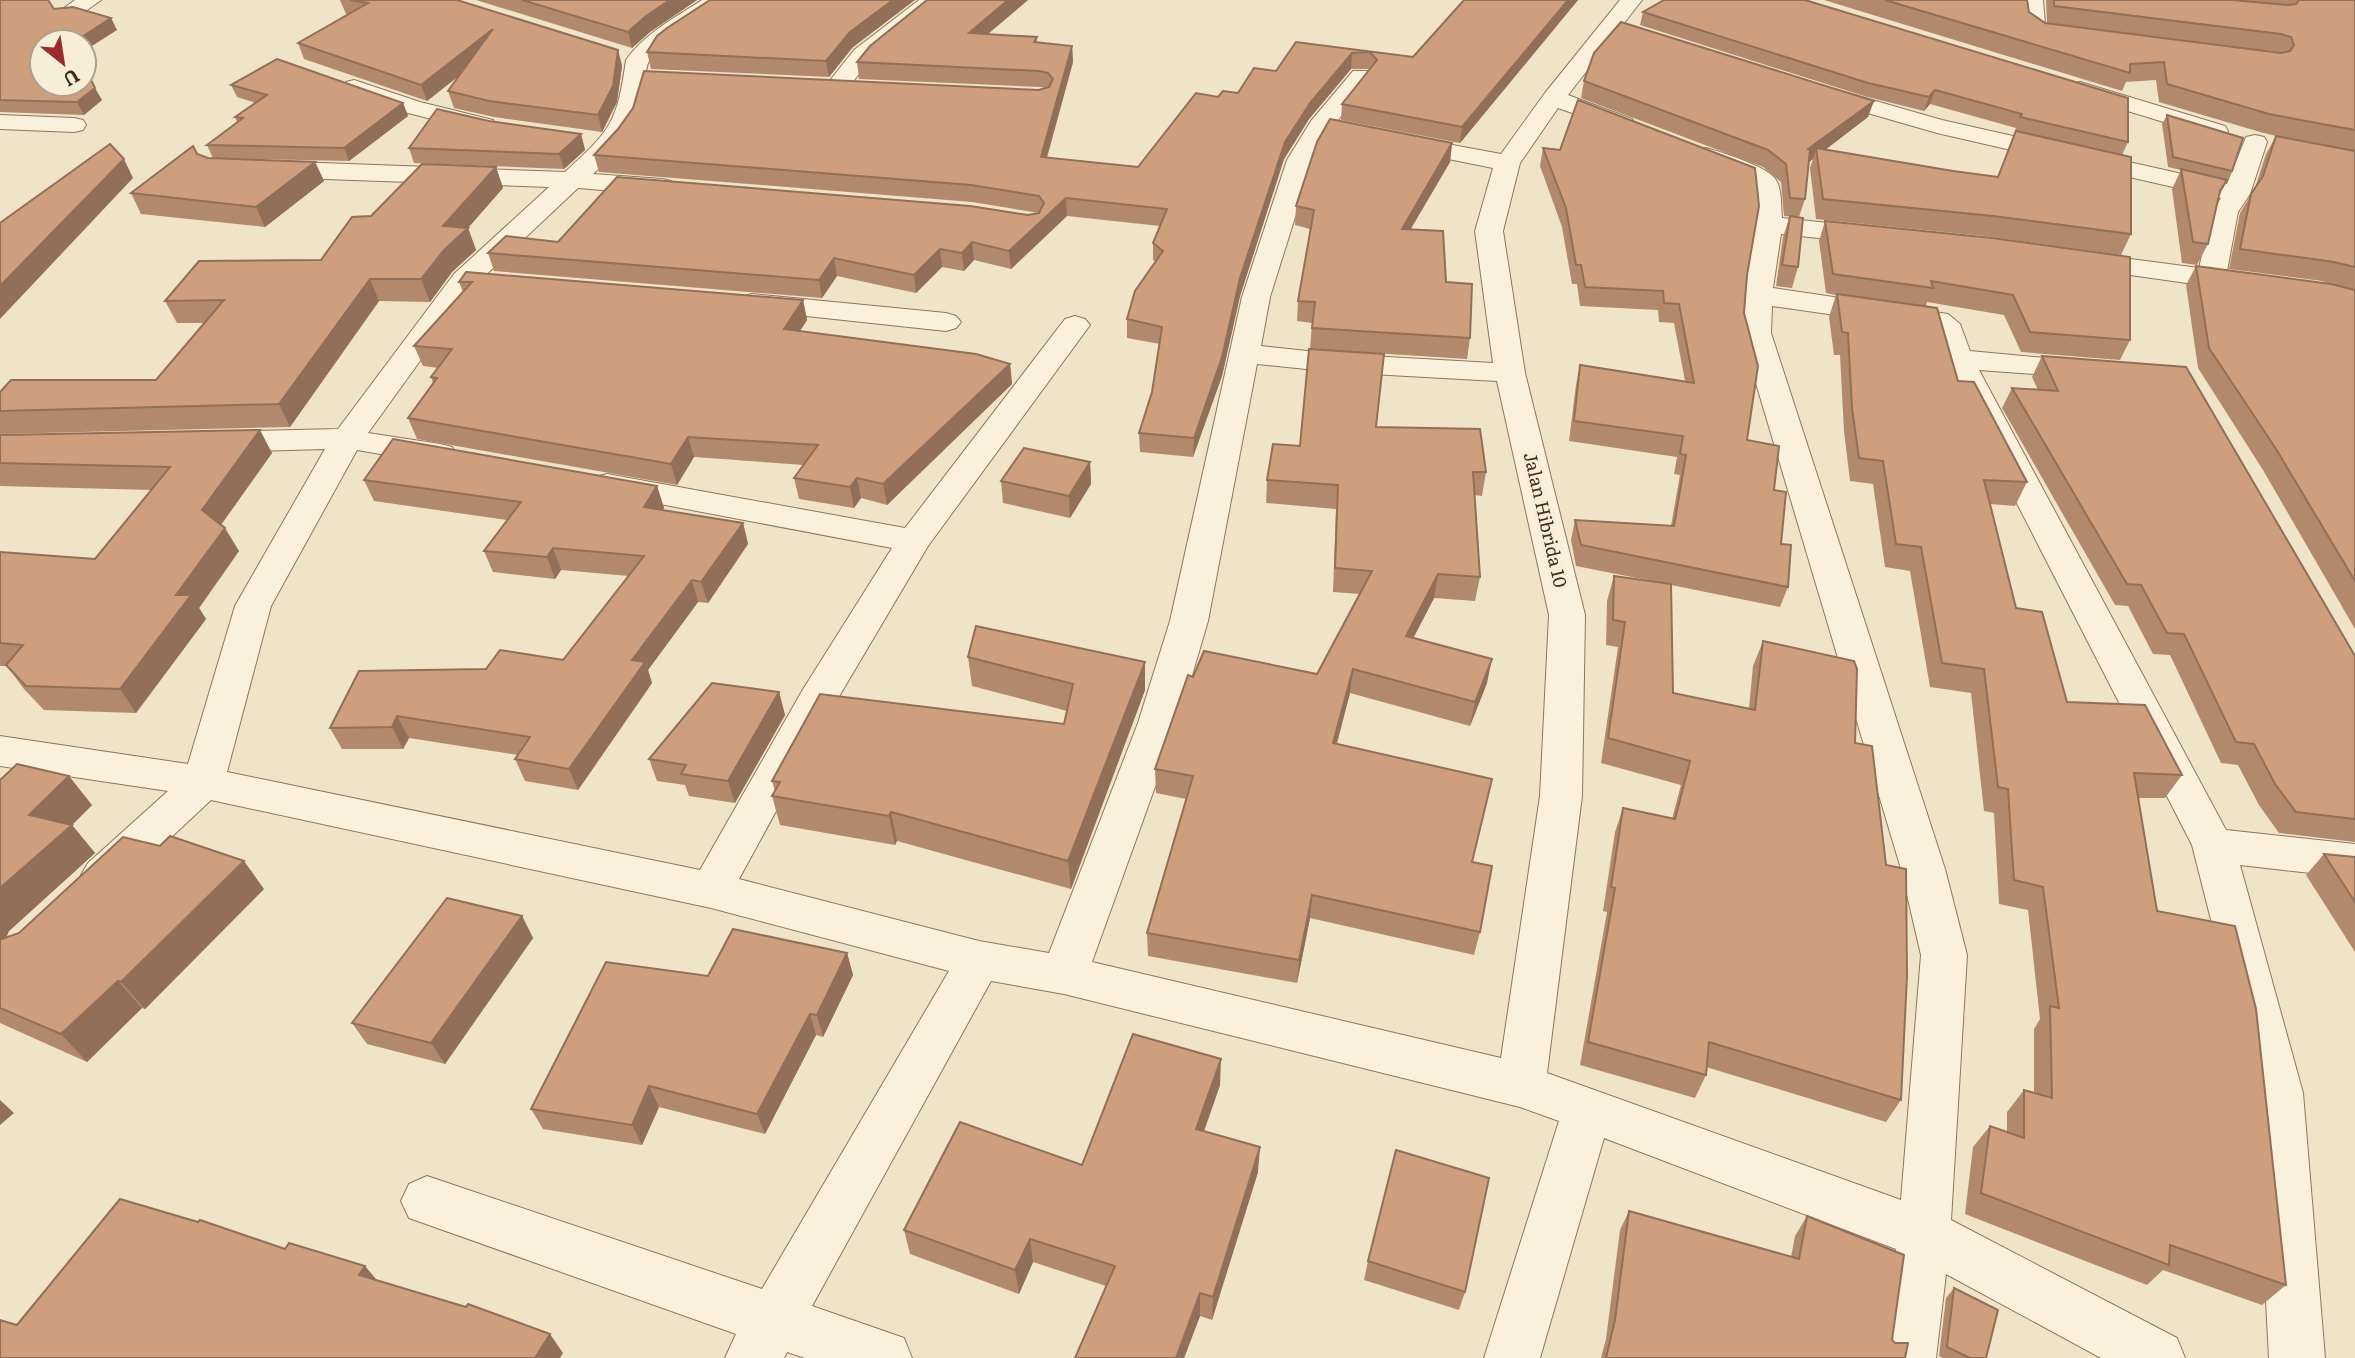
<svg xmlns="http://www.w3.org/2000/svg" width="2355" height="1358" font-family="Literata,serif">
<rect width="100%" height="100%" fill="#f0e4c8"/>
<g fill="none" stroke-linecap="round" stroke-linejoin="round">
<defs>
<g id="minor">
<path d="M75,0H101L76,18H60L57,13Z"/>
<path d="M702,0H727C709,26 667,33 649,61C644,70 646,88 644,99C639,131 616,152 593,174L662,179L671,181L675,187L671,193L662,195L578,188L474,286L368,433L440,444L452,447L456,454L452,461L440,464L357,450L271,606L227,772L700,870L802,691L892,548L607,494L595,491L590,484L595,477L607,474L905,528L1065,319L1075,316L1085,319L1090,325L928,546L834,705L739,879L979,941L1049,953L1138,723L1170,621L1242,297L1287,160L1311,121L1353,71H1369L1373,76L1331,129L1313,160L1270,297L1261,346L1335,354L1493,363L1475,231L1493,168L1399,149L1390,147L1387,142L1390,137L1399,135L1501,154L1545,93L1620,0H1642L1568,95L1632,119L1635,124L1632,129L1623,131L1558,108L1520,163L1503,231L1525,373L1585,615L1582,796L1547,1073L1901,1200L1921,955L1901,869L1741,333L1744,295L1756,225L1752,185L1697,161L1693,156L1697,151L1706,148C1721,152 1769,167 1776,180C1782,189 1781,207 1782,218L1875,228L1885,230L1889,236L1885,242L1875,244L1781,234L1773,288L1948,314L1960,324L1970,351L2100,363L2104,369L2100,375L2089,378L1979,370L2226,830L2355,844V878L2240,865L2303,1093L2325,1358H2269L2255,1093L2192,845L1943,359L1932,329L1772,306L1771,333L1945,869L1967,955L1951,1220L2177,1338L2185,1358H2101L1946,1274L1936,1358H1880L1896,1249L1604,1138L1540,1358H1484L1559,1121L1520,1107L1064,994L991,981L812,1306L904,1338L912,1358H805L787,1352L784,1358H725L736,1334L409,1218L401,1201L409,1184L427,1176L762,1289L949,971L711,908L211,800L118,887L103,892L88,887L81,875L88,863L168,791L0,766V736L188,764L235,606L325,449L215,452L204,449L199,442L204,435L215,432L338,429L454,274L549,187L268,177L259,174L255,169L259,164L268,161L565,172C611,130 617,123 626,60C644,34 676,17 702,0ZM1257,364L1335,372L1497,381L1549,615L1540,796L1501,1058L1092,962L1178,723L1208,621Z"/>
<path d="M919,0H943L870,60L844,93H828L824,88L854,50Z"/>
<path d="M2021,0H2043L2045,24L2080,31L2083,36L2080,41L2072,43L2026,34L2023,29Z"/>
<path d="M354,80L420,102L493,120L496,125L493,130L484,132L404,112L346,92L342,87L346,82Z"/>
<path d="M2080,82L2225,126L2228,131L2225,136L2216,138L2072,94L2068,89L2072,84Z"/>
<path d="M1820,85L1942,120L2227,184L2246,137L2255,135L2264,137L2267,142L2250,194L2238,212L2227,271L2253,276L2257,282L2253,288L2243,291L2067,266L2063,260L2067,254L2077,252L2199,268L2212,212L2221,198L1937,133L1812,97L1808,92L1812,87Z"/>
<path d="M0,115L74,118L83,120L86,125L83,130L74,132L0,129Z"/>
<path d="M752,294L946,313L956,316L961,322L956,328L946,331L742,309L738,303L742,297Z"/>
</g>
</defs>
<use href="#minor" stroke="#8d765c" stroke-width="2"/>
<use href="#minor" fill="#faf1dc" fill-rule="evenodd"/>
</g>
<g fill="#b2896c">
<path d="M0,0L111,18L117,30L42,42L102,100L84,115L0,112Z"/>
<path d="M340,0H457L618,50L622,66L617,102L602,132L494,117L454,108L448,91L460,75L427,101L304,59L298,43L349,14H346Z"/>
<path d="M476,0H697L650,32L632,48Z"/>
<path d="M1028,0L988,34L1037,37V43L1072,46L1073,62L1047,158L1138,167L1218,97L1238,93L1276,71L1296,42L1413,57L1578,0L1460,143L1341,120L1342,104L1370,69H1351L1309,119L1284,159L1240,296L1222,376L1193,457L1140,452L1139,433L1152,392L1160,344L1127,338V319L1156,262L1153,260V243L1160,226L1067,216L1011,269L974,260L964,271L942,267L916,293L837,276L822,298L494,271L488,253L558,242L1028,215L1039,213L972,202L599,172L594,155L1045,88L1040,87L859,79L857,62Z"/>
<path d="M1664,0L2128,142L2122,155L2131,234L2121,255L1984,236L1816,219L1810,168L1813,159L1809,162L1805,199L1799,217L1784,216L1781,182L1763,167L1581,98L1584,81L1868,117L1825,150L1953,171L1998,177L2016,128L1930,104L1924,111L1864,96L1640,25L1643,12Z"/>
<path d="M1824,0H2027L2029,12L2045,23L2272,51L2047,23L2046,0H2355V629L2263,470L2198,368L2186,285L2196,266L2331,284L2322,281L2229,269L2240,213L2255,188L2266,154L2276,136L2260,132L2159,102L2156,80L2126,82L2122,91Z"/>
<path d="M852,48L829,77L651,69L647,52Z"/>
<path d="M231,85L403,103L408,116L349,161L213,158L207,145L237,122L235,117L256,103L237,97Z"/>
<path d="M2167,115L2232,171L2219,196L2208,244L2197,265L2182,263L2172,189L2181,170L2168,167L2162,124Z"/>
<path d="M489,121L581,134L585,150L564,169L414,163L409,148Z"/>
<path d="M1452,143L1450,162L1411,229L1446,282L1470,338L1467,359L1310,349L1312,323L1297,321L1298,301L1310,229L1295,225L1296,206Z"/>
<path d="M1543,148L1747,275L1744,313L1747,440L1774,490L1788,587L1780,607L1671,585L1673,693L1749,708L1753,666L1763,641L1855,743L1901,1100L1886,1122L1706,1067V1075L1695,1098L1580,1065L1607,912L1603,911L1615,832L1623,808L1672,819L1681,785L1601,763L1618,647L1606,645L1607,601L1614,576L1652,581L1576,566L1571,540L1575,520L1671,526L1680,475L1674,474L1677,457L1569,441L1576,385L1580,365L1685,381L1674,323L1659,322L1658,310L1580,306L1577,284H1572L1562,227L1540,166Z"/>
<path d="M197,154L208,158L315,162L324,181L265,227L141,214L131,193Z"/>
<path d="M496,167L503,188L468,228L476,250L452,272L430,302L379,301L290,427L0,434V392L156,380L205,323H177L165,301L321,260L371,216Z"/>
<path d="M1790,216L1798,267L1792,288L1776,286L1783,237Z"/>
<path d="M1825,221L2130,340L2120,360L2021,352L2004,315L1927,302L1926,306L1958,381L2027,482L2015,506L1990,504L2016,608L2067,702L2182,775L2165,798H2138L2157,911L2286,1285L2262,1305L2163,1270L2147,1285L1965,1214L1973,1147L1990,1126L2007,1132V1112L2024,1090L2034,1093V1029L2040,1019L2028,910L1999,904L1994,813L1984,811L1971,693L1930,687L1910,571L1885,567L1873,484L1850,481L1844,431L1840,355H1834L1829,317L1836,295L1826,293L1819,241Z"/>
<path d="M466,272L803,300L807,320L800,331L1010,364L1012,384L887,505L861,498L854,508L799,499L794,478L804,465L694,457L677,485L417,439L408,418L433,383L431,377L438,368L423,366L414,346L463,292L459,282Z"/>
<path d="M2042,356L2355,656V842L2279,833L2259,805L2238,765L2221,763L2170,655L2153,654L2128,606L2115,605L2002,408L2012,388L2038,390L2032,377Z"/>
<path d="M1376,427L1486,472L1482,496L1474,495L1480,577L1475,601L1434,598L1413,638L1487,683L1470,726L1350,693L1337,744L1473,862L1480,932L1474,955L1310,918L1297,983L1148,956L1147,933L1186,799L1156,793L1155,769L1317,674L1360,594L1333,592L1336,509L1266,503L1267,480L1300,446Z"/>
<path d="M0,435L272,453L221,525L239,551L199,608L206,619L136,713L44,710L24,689L7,666H0V552L95,559L151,490L0,486Z"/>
<path d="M1090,462L1091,484L1070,518L1003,503L1001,481Z"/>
<path d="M364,480L657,486L664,508L662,510L743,523L748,544L708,603L698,602L648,670L652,683L578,790L525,781L515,759L518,755L409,738L403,749H342L330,728L486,669L563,660L629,576L561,570L555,579L493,572L484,551L507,520L374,501Z"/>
<path d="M968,657L1145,690L1071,889L897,841L895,845L780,825L772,796L775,791L772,781L1064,724L1067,711L972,686Z"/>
<path d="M779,692L785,715L735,803L689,796L685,785L657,781L649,759Z"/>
<path d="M0,780L92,805L72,825L95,853L9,931L6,938L264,889L145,1009L142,1008L87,1062L0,1023Z"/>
<path d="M2324,854L2355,857V952L2306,875Z"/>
<path d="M522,916L533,938L445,1064L367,1044L352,1023Z"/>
<path d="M847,953L853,975L823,1037L816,1035L765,1134L659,1107L642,1145L543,1129L531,1109L708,976Z"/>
<path d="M1220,1085L1204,1131L1258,1172L1212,1320L1200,1316L1184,1358H1075L1106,1286L1033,1262L1019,1294L910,1254L904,1230L1082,1165Z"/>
<path d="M1629,1211L1791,1257L1795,1236L1807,1216L1905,1358H1601L1606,1339L1620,1230Z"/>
<path d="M1368,1261L1465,1292L1459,1310L1364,1280Z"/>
<path d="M1954,1288L1986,1358H1943L1939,1356L1946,1298Z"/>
</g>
<g fill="#916f58">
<path d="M670,0H697L650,32L632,48L628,32L646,16Z"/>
<path d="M893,0H915L852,48L829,77L826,61L850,32Z"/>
<path d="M1008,0H1028L971,48L969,33Z"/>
<path d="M1568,0H1578L1460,143L1462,127Z"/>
<path d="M111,18L117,30L84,51V42H74Z"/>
<path d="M493,29L498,45L427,101L421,85Z"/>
<path d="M1072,46L1073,62L1042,174L1041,157Z"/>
<path d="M618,50L622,66L617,102L602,132L598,115Z"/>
<path d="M1352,53L1351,69L1309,119L1284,159L1240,296L1222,376L1193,457L1194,438L1240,278L1285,142L1310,103Z"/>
<path d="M95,88L102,100L84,115L77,102Z"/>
<path d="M1935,90L1930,104L1924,111L1929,97Z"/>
<path d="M1874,101L1868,117L1817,156L1816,148L1813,159L1802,167L1808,149Z"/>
<path d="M403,103L408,116L349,161L344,148Z"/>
<path d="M581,134L585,150L564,169L559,154Z"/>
<path d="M1452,143L1450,162L1399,248L1402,229Z"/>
<path d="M124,159L133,178L0,319V286Z"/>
<path d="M315,162L324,181L265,227L256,207Z"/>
<path d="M496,167L503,188L466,230L468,228L476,250L452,272L430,302L421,279L443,226Z"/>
<path d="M1066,198L1067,216L1011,269L1009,251Z"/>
<path d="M972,242L974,260L964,271L962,253Z"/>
<path d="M940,249L942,267L916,293L914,275Z"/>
<path d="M834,258L837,276L822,298L819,280Z"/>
<path d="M370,279L379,301L290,427L279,404Z"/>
<path d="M803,300L807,320L788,349L784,329Z"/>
<path d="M1010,364L1012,384L887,505L883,484Z"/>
<path d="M260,430L272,453L215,533L202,510Z"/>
<path d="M688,437L694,457L677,485L671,464Z"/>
<path d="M1090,462L1091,484L1070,518L1069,496Z"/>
<path d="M857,478L861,498L854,508L850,487Z"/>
<path d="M657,486L664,508L651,529L644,507Z"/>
<path d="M743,523L748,544L708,603L701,582Z"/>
<path d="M225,528L239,551L199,608L206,619L136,713L120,689L176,595Z"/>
<path d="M553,548L561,570L555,579L547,557Z"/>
<path d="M1438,574L1434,598L1402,660L1406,636Z"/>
<path d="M692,580L698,602L648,670L652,683L578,790L569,769L632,660Z"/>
<path d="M1492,659L1487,683L1470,726L1475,702Z"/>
<path d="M1145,662V690L1071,889L1068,861Z"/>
<path d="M1353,669L1350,693L1330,767L1333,743Z"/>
<path d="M779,692L785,715L735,803L728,781Z"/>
<path d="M397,716L409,738L403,749L392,727Z"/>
<path d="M69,776L92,805L71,826L72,825L95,853L9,931L0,951V888L29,815Z"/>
<path d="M891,812L897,841L895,845L889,816Z"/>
<path d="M244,861L264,889L145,1009L121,982Z"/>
<path d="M1312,895L1310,918L1297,983L1299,960Z"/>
<path d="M522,916L533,938L445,1064L431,1043Z"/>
<path d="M847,953L853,975L823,1037L817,1015Z"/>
<path d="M118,981L142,1008L87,1062L61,1034Z"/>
<path d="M810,1014L816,1035L765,1134L757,1114Z"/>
<path d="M1221,1059L1220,1085L1196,1154V1129Z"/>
<path d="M649,1086L659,1107L642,1145L632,1125Z"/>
<path d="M0,1100L14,1113L0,1125Z"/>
<path d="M1260,1147L1258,1172L1212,1320L1213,1297Z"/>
<path d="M1030,1239L1033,1262L1019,1294L1015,1270Z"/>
<path d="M365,1266L381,1285L359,1275Z"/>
<path d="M1200,1293V1316L1184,1358H1176Z"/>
<path d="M550,1334L563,1353L560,1358H535Z"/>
</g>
<g fill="#cf9f7d" stroke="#916f58" stroke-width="2">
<path d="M0,0H48L54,9L73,7L111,18L74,42H42V84H84V66L95,88L77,102L0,100Z"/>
<path d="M350,0H457L618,50L613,86L598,115L489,101L448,91L493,29L421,85L298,43L368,3Z"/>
<path d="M522,0H670L646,16L628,32Z"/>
<path d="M710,0H893L850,32L826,61L647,52L657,36L667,28Z"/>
<path d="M927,0H1008L969,33L1037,37L1034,42L1072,46L1041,157L1138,167L1196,93L1218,97L1223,91L1238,93L1254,68L1276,71L1296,42L1413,57L1464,0H1568L1462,127L1342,104L1377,60L1370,52L1352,53L1310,103L1285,142L1240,278L1222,357L1194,438L1139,433L1152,392L1162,327L1127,319L1135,291L1163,251L1153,243L1167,209L1066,198L1009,251L972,242L962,253L940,249L914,275L834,258L819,280L488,253L506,236L558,242L617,177L970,206L1028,215L1039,213L1044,203L1039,196L971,185L594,155L618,129L633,108L644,71L1039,90L1049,87L1053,79L1048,73L1039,71L857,62L870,46Z"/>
<path d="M1664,0H1805L2128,98V142L2020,117L2022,114L1935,90L1929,97L1868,83L1643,12Z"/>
<path d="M1885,0H2027L2029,12L2045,23L2281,53L2290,51L2294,45L2291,37L2281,34L2054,6V0H2232L2287,5L2296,4L2299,0H2355V130L2269,114L2167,84L2164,62L2130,64V73Z"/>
<path d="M1621,22L1874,101L1808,149L1810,150L1805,199L1790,198L1786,164L1768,150L1584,81L1594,53Z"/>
<path d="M277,59L403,103L344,148L207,145L243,118L235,117L267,95L231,85Z"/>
<path d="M1578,100L1755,168L1759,206L1747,275L1744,313L1758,366L1747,440L1779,446L1774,490L1786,492L1781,544L1791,545L1788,587L1581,545L1575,520L1674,526L1686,455L1680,454L1683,436L1574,421L1580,365L1694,383L1679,304L1664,303L1663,291L1585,287L1581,265H1576L1566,208L1543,148L1560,150Z"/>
<path d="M437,109L489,121L581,134L559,154L409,148Z"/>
<path d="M2167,115L2243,138L2232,171L2173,157Z"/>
<path d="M1330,119L1452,143L1402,229L1443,231L1446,282L1472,284L1470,338L1312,328L1315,302L1298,301L1314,210L1296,206L1317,142Z"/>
<path d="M2016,131L2131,157V234L1993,216L1823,199L1816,148L1953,171L1998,177Z"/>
<path d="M2276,136L2355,151V267L2334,262L2240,249L2251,194L2263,176Z"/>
<path d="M110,144L124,159L0,286V223Z"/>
<path d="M193,146L197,154L208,158L315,162L256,207L131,193Z"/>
<path d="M422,164L496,167L443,226L468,228L444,250L421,279H370L279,404L0,411V392L11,380H156L224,300L165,301L199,261L321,260L352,217L371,216Z"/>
<path d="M2181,169L2227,180L2220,191L2208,244L2193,242Z"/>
<path d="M1790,216L1803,218L1798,267L1782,265Z"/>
<path d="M1825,221L1992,238L2130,257V340L2030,332L2013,295L1931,281L1933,288L1833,274Z"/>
<path d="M2196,266L2331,284L2355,290V581L2276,449L2209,348Z"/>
<path d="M466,272L803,300L784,329L976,354L1010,364L883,484L857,478L850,487L794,478L818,445L688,437L671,464L408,418L437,378L431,377L452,349L414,346L472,282H459Z"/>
<path d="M1837,294L1937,308L1958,381L1974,382L2027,482L1984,480L2016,608L2042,612L2067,702L2145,705L2182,775L2134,773L2157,911L2235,926L2256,1009L2286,1285L2170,1245L2169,1265L1981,1193L1990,1126L2024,1138V1090L2052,1098L2050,1006L2059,1008L2043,887L2014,880L2008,789L1998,787L1984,669L1942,663L1921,547L1896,544L1883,461L1859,458L1852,408L1848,333L1842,332Z"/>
<path d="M1309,349L1384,354L1376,427L1480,429L1486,472H1473L1480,577L1438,574L1406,636L1492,659L1475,702L1353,669L1333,743L1492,779L1472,862L1492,866L1480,932L1312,895L1299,960L1147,933L1193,776L1155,769L1188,675L1193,677L1204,651L1317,674L1372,571L1335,568L1338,485L1267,480L1273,444L1300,446Z"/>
<path d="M2042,356L2186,367L2355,656V819L2296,812L2275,784L2254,744L2236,742L2184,634L2167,633L2141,585L2127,584L2012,388L2058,391Z"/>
<path d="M260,430L202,510L225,528L176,595H191L120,689L26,686L6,665L23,645L0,643V552L95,559L170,467L0,463V435Z"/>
<path d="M393,439L657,486L644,507L743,523L701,582L692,580L632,660L645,662L569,769L515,759L530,737L397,716L392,727L330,728L359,671L486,669L500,650L563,660L644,556L553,548L547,557L484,551L521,502L364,480Z"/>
<path d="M1024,448L1090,462L1069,496L1001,481Z"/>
<path d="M1614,576L1671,584L1673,693L1755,710L1763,641L1854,661L1857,669L1855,743L1872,746L1886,865L1906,869L1907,976L1901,1100L1709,1042L1706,1075L1588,1042L1615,888L1611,887L1623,808L1675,819L1690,761L1608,738L1625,622L1613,620Z"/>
<path d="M976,626L1145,662L1068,861L891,812L889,816L772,796L780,782L772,781L820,694L1064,724L1073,684L968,657Z"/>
<path d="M712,683L779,692L728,781L681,774L686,765L649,759Z"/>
<path d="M17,764L69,776L29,815L72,825L0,888V780Z"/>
<path d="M170,836L244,861L121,982L118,981L61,1034L0,1008V939H2L19,933L123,837L160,846Z"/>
<path d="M2324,854L2355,857V902Z"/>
<path d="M447,898L522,916L431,1043L352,1023Z"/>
<path d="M733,929L847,953L817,1015L810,1014L757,1114L649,1086L632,1125L531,1109L606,962L708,976Z"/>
<path d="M1133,1034L1221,1059L1196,1129L1260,1147L1213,1297L1200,1293L1176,1358H1075L1115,1266L1030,1239L1015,1270L904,1230L960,1122L1082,1165Z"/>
<path d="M1396,1150L1489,1178L1465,1292L1368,1261Z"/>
<path d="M120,1199L198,1222L200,1220L285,1249L289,1243L365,1266L359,1275L466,1307L468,1304L550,1334L535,1358H0V1320L17,1325Z"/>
<path d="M1629,1211L1799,1259L1807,1216L1904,1255L1892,1340L1895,1343H1908L1905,1358H1606L1615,1320Z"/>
<path d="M1954,1288L1998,1310L1986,1358H1970L1947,1347Z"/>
</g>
<g text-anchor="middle" stroke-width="7" stroke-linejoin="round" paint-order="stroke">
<g font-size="18" fill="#3d2e20" stroke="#f7eed8">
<text transform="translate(1545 520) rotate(77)" y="6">Jalan Hibrida 10</text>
</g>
</g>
<g transform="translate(63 63) rotate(150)"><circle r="33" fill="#f7eed8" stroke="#ada18e" stroke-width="2"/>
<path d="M0-5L12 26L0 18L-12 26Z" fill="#9e2a2b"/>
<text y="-10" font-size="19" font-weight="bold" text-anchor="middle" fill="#3d2e20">U</text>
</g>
</svg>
